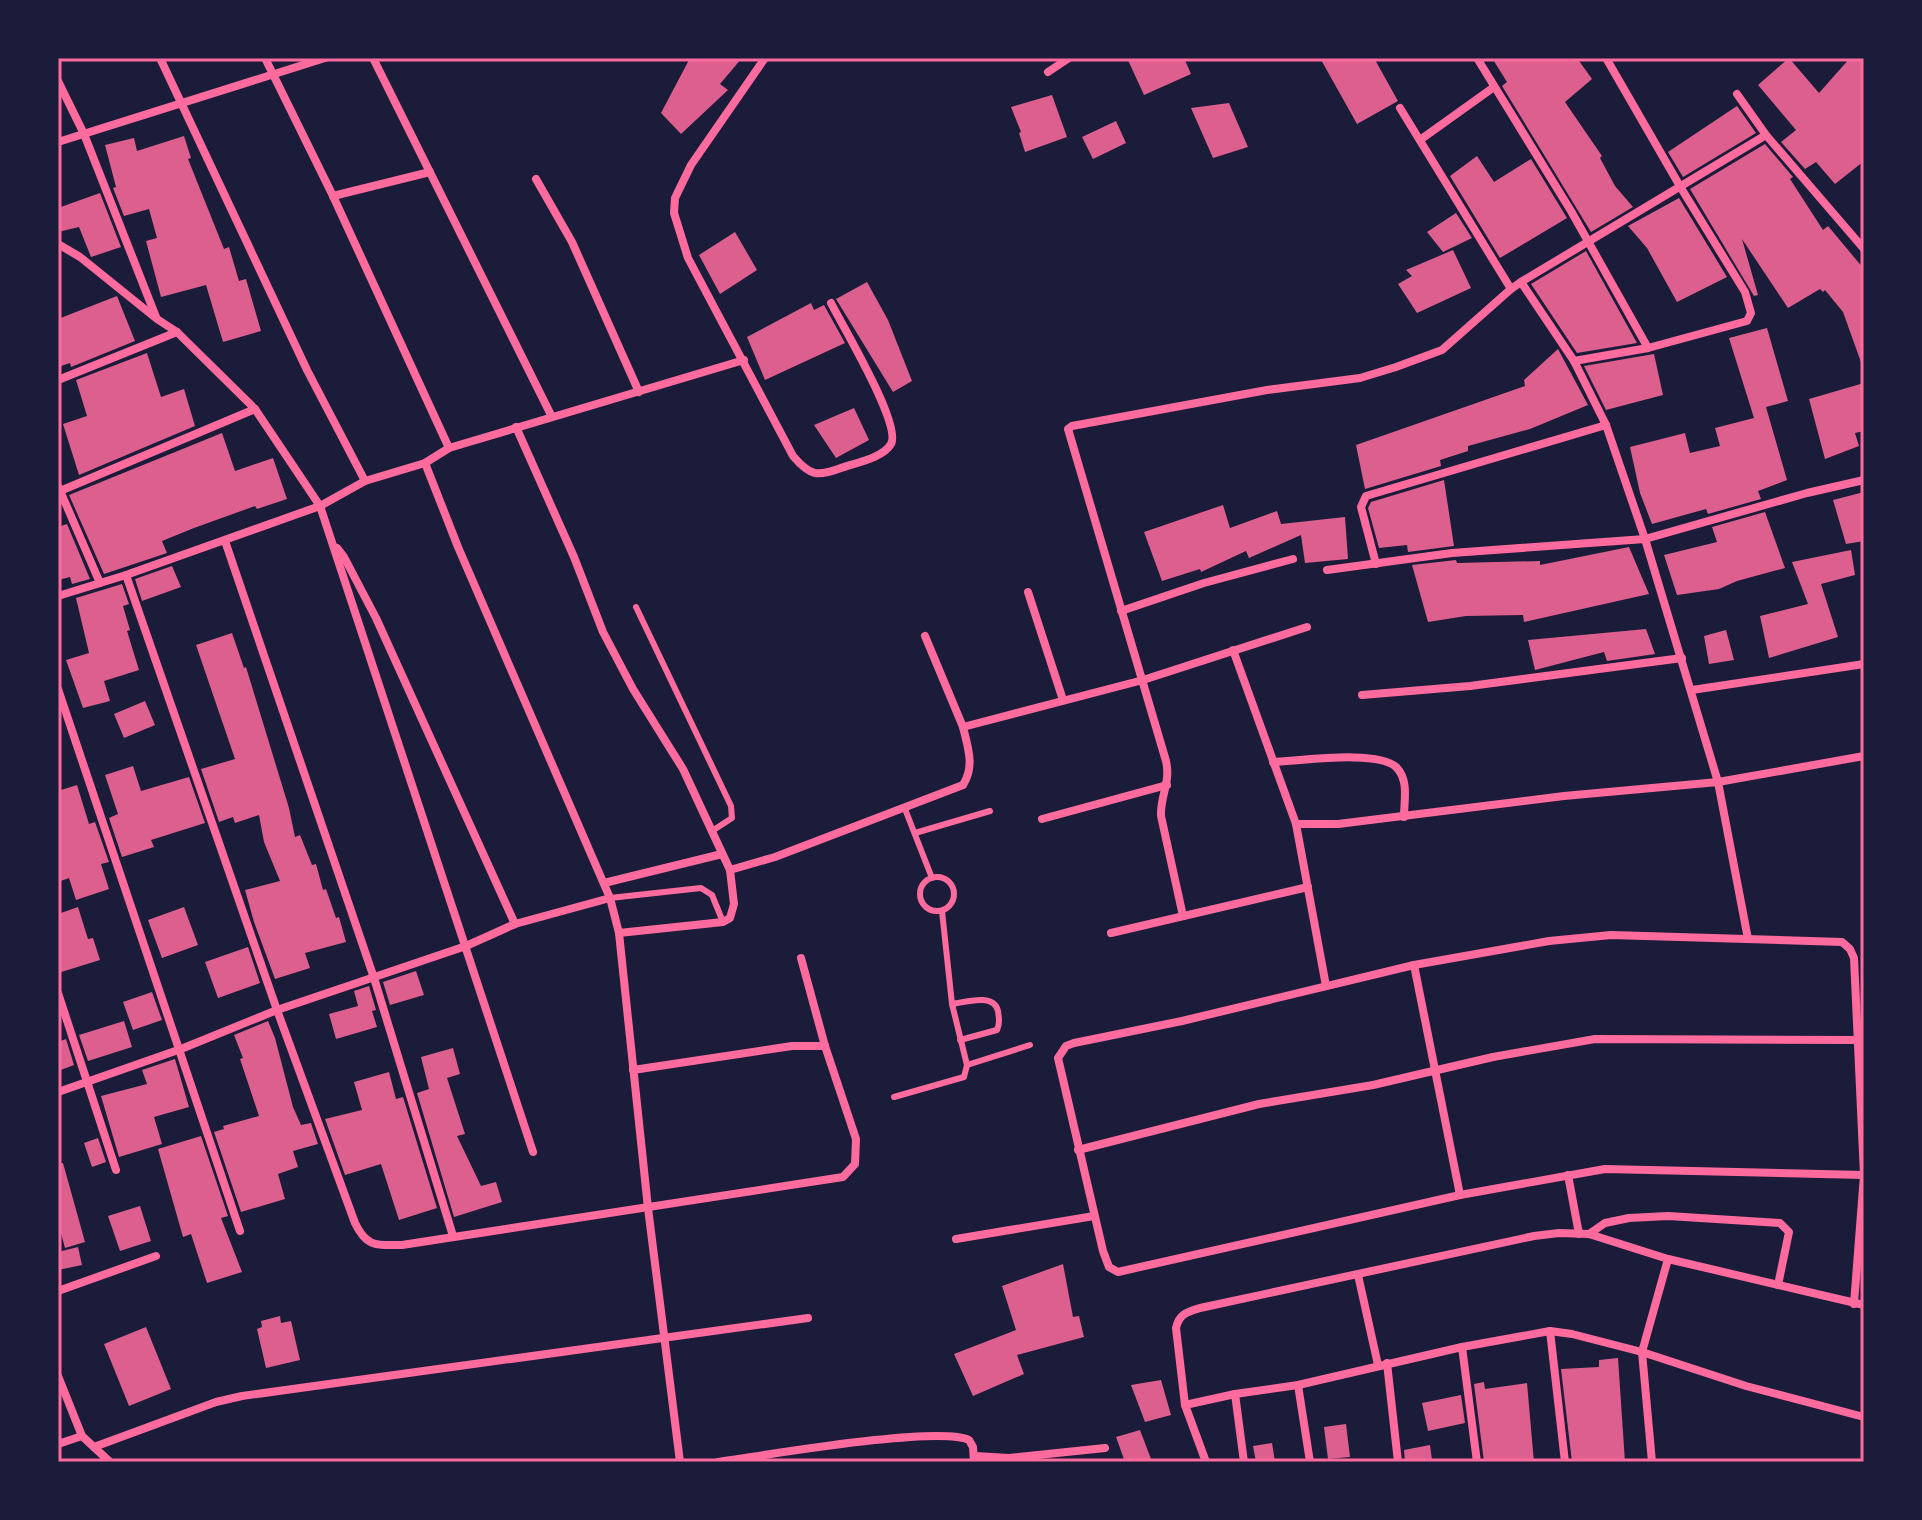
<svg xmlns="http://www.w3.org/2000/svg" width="1922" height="1520" font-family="'Alegreya Sans',sans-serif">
<rect width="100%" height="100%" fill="#1b1b3a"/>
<g fill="#dd5f8e">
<path d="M690,58H742L720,84L728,90L681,134L661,113Z"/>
<path d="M1127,58H1184L1191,74L1144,95Z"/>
<path d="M1320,58H1374L1398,101L1357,124Z"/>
<path d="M1492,58H1577L1592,79L1565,102L1602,156L1600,158L1615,186L1633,207L1591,232L1502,86L1507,82Z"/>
<path d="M1789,58L1819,93L1850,58H1864V161L1835,184L1816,162L1805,169L1781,142L1796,130L1758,85Z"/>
<path d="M1052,95L1067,137L1025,152L1019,133L1021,132L1011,107Z"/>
<path d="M1229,103L1248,147L1213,158L1191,108Z"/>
<path d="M1737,106L1756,133L1683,177L1668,152Z"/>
<path d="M1116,121L1126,143L1093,159L1082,137Z"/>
<path d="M184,136L191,158L188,159L224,249L229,247L239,281L246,279L261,331L223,342L206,285L161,297L146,241L157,238L149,209L124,216L113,188L116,187L105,145L134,138L137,151Z"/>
<path d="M1765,144L1793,177L1790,179L1823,230L1828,226L1864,269V365H1862L1843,312L1825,290L1823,292L1820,289L1788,308L1742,239L1758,295L1754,296L1690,189Z"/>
<path d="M1477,156L1494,182L1531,159L1567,218L1500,258L1450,176Z"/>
<path d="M100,193L121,247L91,257L79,227L58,232V208Z"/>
<path d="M1679,198L1727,277L1677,302L1647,248L1628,226Z"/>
<path d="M1456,213L1472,238L1443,252L1427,232Z"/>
<path d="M735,232L757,270L720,294L699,255Z"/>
<path d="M1453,250L1471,288L1417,313L1398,284L1412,276L1406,270Z"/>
<path d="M1586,251L1637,343L1577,353L1531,284Z"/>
<path d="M867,282L888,320L912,381L893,392L836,299Z"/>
<path d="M117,296L135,341L71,367L70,363L58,367V319Z"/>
<path d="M811,303L814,310L824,305L845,343L765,380L747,337Z"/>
<path d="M1767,328L1788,401L1766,407L1787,480L1758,491L1761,499L1708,514L1706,509L1652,524L1640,493L1630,447L1685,433L1690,453L1720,446L1715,428L1754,418L1729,338Z"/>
<path d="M1558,349L1588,405L1530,429L1468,446V451L1440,460L1441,466L1365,489L1356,445L1525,386L1524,380Z"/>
<path d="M147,353L161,397L184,389L195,426L79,475L63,424L87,416L76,380Z"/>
<path d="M1654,354L1663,395L1606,410L1584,366Z"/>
<path d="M1864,383V431L1855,433L1859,446L1825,459L1809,399Z"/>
<path d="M854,408L869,440L836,458L814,425Z"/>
<path d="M222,433L235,471L273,458L287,499L257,509L255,506L194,528L162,541L167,553L104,574L69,495Z"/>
<path d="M1444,480L1454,546L1408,552L1407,545L1379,548L1368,508L1371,502Z"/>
<path d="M1864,492V541L1846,544L1833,500Z"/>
<path d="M1223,505L1230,528L1277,511L1281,524L1345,517L1348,559L1305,563L1301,535L1249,558L1246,551L1201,572L1200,569L1162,581L1144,532Z"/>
<path d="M1765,512L1785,568L1737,581L1719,589L1677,595L1664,555L1717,542L1712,527Z"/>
<path d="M67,524L90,579L72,584L70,577L58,580V527Z"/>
<path d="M1629,547L1649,594L1524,622L1523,615L1466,616L1428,622L1412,565L1456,560L1457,563L1540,561V565Z"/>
<path d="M1851,550L1855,575L1821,584L1838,637L1769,658L1760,616L1808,604L1792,562Z"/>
<path d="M172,566L181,587L142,601L135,579Z"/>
<path d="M122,584L129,604L123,606L130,630L127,631L139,670L104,681L110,701L83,708L66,660L89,653L76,598Z"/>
<path d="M1646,629L1655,654L1607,661L1604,652L1535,670L1528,640Z"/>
<path d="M1726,630L1734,660L1709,664L1704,636Z"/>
<path d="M232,633L244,668L246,667L289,808L295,837L300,835L312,865L316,864L323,890L326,889L336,918L339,917L346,942L305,953L310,968L275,979L254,922L245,890L280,881L264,842L259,815L235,823L233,817L219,822L201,769L235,759L196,645Z"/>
<path d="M145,701L155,725L124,738L114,714Z"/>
<path d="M133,766L141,791L189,777L205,823L151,840L154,847L122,857L109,818L118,814L105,775Z"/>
<path d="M77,785L89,824L95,822L109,862L101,864L109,889L76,900L69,878L58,882V791Z"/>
<path d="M78,907L88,939L93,938L100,960L58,973V914Z"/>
<path d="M184,907L198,945L162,958L148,920Z"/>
<path d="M248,947L260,983L218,998L205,962Z"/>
<path d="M416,971L424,995L390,1005L383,982Z"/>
<path d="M369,986L376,1010L372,1011L377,1027L336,1039L329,1014L358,1006L354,991Z"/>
<path d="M152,992L162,1020L133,1030L123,1002Z"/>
<path d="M124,1021L132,1047L88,1061L79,1035Z"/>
<path d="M268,1021L275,1038L293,1107L301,1125L311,1123L318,1144L293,1151L298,1167L278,1174L285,1199L241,1212L214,1132L224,1129L223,1126L259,1116L240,1059L243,1058L234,1035Z"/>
<path d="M66,1039L74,1065L58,1071V1042Z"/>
<path d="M453,1048L460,1074L447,1078L465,1134L457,1136L481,1186L496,1182L502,1202L454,1217L417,1093L429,1089L421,1057Z"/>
<path d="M175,1059L189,1107L154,1117L162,1144L119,1157L101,1096L147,1084L142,1070Z"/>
<path d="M389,1072L396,1099L403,1097L437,1208L399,1220L381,1164L345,1175L325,1119L362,1110L354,1082Z"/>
<path d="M201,1136L228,1216L221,1218L242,1272L207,1283L191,1234L183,1237L158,1149Z"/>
<path d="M98,1138L106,1162L92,1167L84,1143Z"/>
<path d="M63,1163L85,1242L65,1248L58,1222V1164Z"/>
<path d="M140,1206L151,1241L120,1251L108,1216Z"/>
<path d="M78,1247L82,1265L58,1270V1252Z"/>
<path d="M1063,1264L1073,1317L1079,1316L1084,1337L1017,1355L1024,1374L973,1396L954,1354L1016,1330L1002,1286Z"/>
<path d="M280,1316L281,1323L291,1321L300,1360L266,1368L257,1329L262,1327L261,1321Z"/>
<path d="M146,1327L171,1389L129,1406L104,1344Z"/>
<path d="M1618,1358L1625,1462H1572L1561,1369L1599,1367V1360Z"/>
<path d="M1161,1380L1171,1415L1145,1422L1131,1385Z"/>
<path d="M1484,1382L1485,1389L1527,1383L1534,1462H1484L1474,1384Z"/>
<path d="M1461,1395L1465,1423L1428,1431L1422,1403Z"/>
<path d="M1346,1424L1350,1457L1328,1459L1324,1427Z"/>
<path d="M1140,1430L1151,1459L1125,1462L1116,1437Z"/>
<path d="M1272,1443L1275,1462H1256L1253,1446Z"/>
<path d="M1430,1445L1432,1460L1405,1462L1404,1450Z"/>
</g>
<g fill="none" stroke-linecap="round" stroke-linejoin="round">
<g stroke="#ff6b9d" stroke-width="6">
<path d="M636,607L731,806L732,818L712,831"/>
<path d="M905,809L932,878"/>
<path d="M915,833L990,811"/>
<circle cx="937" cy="894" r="17"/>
<path d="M610,898L701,888L712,895L723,922"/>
<path d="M952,1004C966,1002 994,993 998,1011C999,1018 1000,1023 997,1030L960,1040"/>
<path d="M967,1065L1030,1045"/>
<path d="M894,1097L964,1077L967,1065L952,1004L942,911"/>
</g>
<g stroke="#ff6b9d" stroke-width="8">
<path d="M160,58L307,370L365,481"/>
<path d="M265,58L333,196L449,448"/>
<path d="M373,58L552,417"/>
<path d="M765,58L691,165L675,198L674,213L688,258L793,456C810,476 817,477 841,468C855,463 883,458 891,444C902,425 842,325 831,303"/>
<path d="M1477,58L1571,211L1648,348"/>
<path d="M1048,72L1069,58"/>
<path d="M58,81L84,134L156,317"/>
<path d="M1737,94L1766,135L1864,249"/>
<path d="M1400,108L1511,289L1521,282L1574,361L1606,425L1645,539L1718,782L1748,939"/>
<path d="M1420,140L1494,87"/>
<path d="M58,142L325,58"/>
<path d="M536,179L572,242L639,392"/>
<path d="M333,196L430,172"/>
<path d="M58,244L80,257L157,319L177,332L255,409L320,506L533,1152"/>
<path d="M1521,282L1766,135"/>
<path d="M1574,361L1648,348L1747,321L1751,313L1745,292L1681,188L1606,58"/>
<path d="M58,380L177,332"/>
<path d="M516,427L574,557L603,632L633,689L683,769L730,870"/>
<path d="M425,463L458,547L610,898L619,933L648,1208L680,1462"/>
<path d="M58,486L100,583"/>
<path d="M60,491L255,409"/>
<path d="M225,541L374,978L453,1236"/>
<path d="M337,548L344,557L376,618L515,924"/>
<path d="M1376,564L1361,507L1366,496L1606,425"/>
<path d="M1327,570L1452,553L1645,539L1807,493L1864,480"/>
<path d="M126,575L277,1010L355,1223C367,1248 377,1245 402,1245L843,1177L855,1164L856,1139L825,1046L801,958"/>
<path d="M1028,592L1063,700"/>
<path d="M58,596L126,575L320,506L365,481L425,463L449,448L744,360"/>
<path d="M1121,611L1204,583L1293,559"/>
<path d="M925,636L963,727"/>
<path d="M1233,650L1296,824L1326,986"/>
<path d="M58,689L240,1231"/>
<path d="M1692,690L1864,664"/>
<path d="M1362,695L1470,686L1682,658"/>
<path d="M1273,762C1299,761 1380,749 1397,768C1409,781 1404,801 1404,817"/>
<path d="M1042,819L1167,785"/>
<path d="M1296,824H1338L1564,796L1718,782L1864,756"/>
<path d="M604,883L722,854"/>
<path d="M1183,916L1161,816C1160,796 1171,782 1166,761L1068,429L1072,426L1267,390L1360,378L1396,367L1442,350L1511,289"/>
<path d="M619,933L723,922L730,918L734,904L730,870L775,857L963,785C975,766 968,748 963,727L1143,680L1307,627"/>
<path d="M1111,933L1308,887"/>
<path d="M1414,965L1460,1195"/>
<path d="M58,993L116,1170"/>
<path d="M633,1070L792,1046H825"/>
<path d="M58,1092L181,1049L277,1010L466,946L515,924L610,898"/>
<path d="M1078,1150L1259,1104L1373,1085L1493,1057L1595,1039L1858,1040"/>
<path d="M1568,1175L1579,1234"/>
<path d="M1589,1234L1605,1223L1629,1218L1668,1216L1780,1223L1789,1232L1778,1285"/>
<path d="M956,1239L1094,1216"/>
<path d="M1358,1275L1378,1365"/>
<path d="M58,1291L156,1256"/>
<path d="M1854,1304L1864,1175L1854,958L1850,949L1842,942L1611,935L1549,941L1414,965L1182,1021L1074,1043L1066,1046L1058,1058L1103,1251L1109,1267L1118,1272L1460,1195L1605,1169L1864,1175"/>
<path d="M1550,1331L1565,1462"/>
<path d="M1462,1347L1477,1462"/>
<path d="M1387,1363L1398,1462"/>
<path d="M58,1376L82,1436L110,1462"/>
<path d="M1298,1385L1310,1462"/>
<path d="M1235,1394L1244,1462"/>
<path d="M1185,1405L1235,1394L1298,1385L1462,1347L1550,1331L1572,1334L1642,1352L1746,1386L1864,1417"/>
<path d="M58,1444L82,1436"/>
<path d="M94,1447L216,1402L242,1396L808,1318"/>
<path d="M975,1456L1009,1458L1105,1448"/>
<path d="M718,1462C762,1456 938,1425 969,1440L973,1447L974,1462"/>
<path d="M1206,1462L1185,1405L1176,1328C1179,1314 1187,1312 1200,1308L1534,1236L1559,1233L1589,1234L1668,1259L1864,1305"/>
<path d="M1652,1462L1642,1352L1668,1259"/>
</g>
</g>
<rect width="1922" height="1520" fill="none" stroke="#1b1b3a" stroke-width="120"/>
<rect x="60" y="60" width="1802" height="1400" fill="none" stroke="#ff6b9d" stroke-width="3"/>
</svg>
